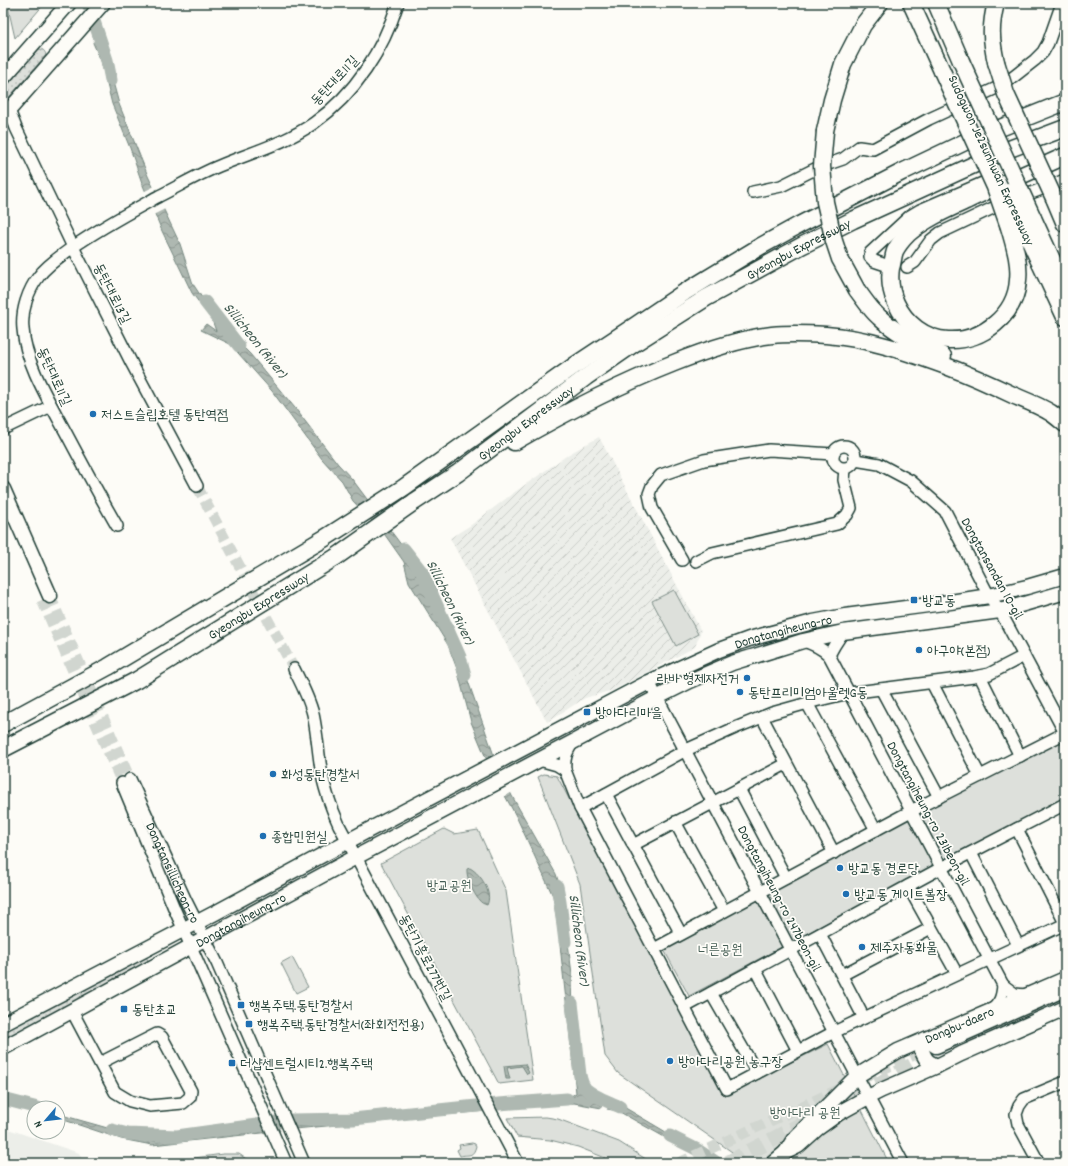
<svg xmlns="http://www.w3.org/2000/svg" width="1068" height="1166" font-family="Dekko,'Poor Story',sans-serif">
<defs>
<pattern id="industrial-furrows" width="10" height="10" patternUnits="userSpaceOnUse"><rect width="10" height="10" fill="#eceee9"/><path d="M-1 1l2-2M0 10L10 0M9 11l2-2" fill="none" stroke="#cacdc8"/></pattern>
<pattern id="grass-dots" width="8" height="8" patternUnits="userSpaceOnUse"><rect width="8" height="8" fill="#dde0db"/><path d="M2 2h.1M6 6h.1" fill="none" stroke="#bdc1bd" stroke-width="1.8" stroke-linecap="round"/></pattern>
<pattern id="water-waves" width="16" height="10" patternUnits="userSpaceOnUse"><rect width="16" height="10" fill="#aeb8b1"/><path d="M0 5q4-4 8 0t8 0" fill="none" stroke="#8d9791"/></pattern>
</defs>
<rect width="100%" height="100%" fill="#fdfcf7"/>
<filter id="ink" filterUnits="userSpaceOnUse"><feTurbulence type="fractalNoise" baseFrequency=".025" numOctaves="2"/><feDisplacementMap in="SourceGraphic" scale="8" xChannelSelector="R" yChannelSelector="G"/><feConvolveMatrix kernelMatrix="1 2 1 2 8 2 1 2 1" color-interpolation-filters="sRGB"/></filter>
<g filter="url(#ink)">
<path fill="#eceee9" d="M8,1129L79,1153L84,1163H3V1132Z"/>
<path fill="url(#industrial-furrows)" d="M599,437L701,631L695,647L613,690L585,698L547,722L450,538L471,525L512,494L569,454Z"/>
<g fill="url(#grass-dots)" stroke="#7e8e88">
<path d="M39,49C43,49 45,51 46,55L3,104V88Z"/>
<path d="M146,957L148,960L147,963L3,1043V1030Z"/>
</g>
<g fill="#dde0db" stroke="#7e8e88">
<path d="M7,3H45L15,38Z"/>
<path d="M674,590L698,634L676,646L652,601Z"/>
<path d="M1058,739L1065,752V797L689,996L663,948Z"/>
<path d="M544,774L557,776L725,1095L828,1044L889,1163H748L618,1073L605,1056L580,884L538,777Z"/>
<path d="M444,829L454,834L478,830L506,891L533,1080L499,1084L381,863Z"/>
<path d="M292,957L308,987L296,993L281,963Z"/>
<path d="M546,1117L558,1119L619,1142L652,1163H614L603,1157L578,1147L550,1140L517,1137L507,1118Z"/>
<path d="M472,1143L475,1144L476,1146C473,1158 468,1154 460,1156L457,1150L460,1148L459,1145Z"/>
<path d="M223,1154H239L252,1163H144L145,1161L194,1158Z"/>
</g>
<g fill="url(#water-waves)" stroke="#75877f">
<path d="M84,7L107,60L119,104L148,176L180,244L193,284L212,313L229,333L250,354L295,408L338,464L352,479L414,562L427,584L460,658L498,767L512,796L556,874L563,897L561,904L564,930L567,935L572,974L573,1017L575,1035V1047L573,1053L582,1093L617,1103L666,1132L715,1163H706L700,1157L618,1111L574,1103L494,1109V1108L568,1098L576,1093L559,936L553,896L516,816L491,770L471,722L457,669L448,645L409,582L404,562L385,535L353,501L342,481L322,459L272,391L230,344L201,330L206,324L216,331L212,320L192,293L162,231L142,183L130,148L112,104L101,61L79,11Z"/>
<path d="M470,868C481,874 493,893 487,905C484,904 481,903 479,900C473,893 466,877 467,869Z"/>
<path d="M525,1064L529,1073L527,1074L522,1066L507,1068L510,1079H506L504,1066Z"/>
<path d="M3,1098L38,1108H34V1111L3,1101Z"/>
<path d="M485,1108L486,1111L284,1130V1128Z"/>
<path d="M58,1114L157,1142L278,1127L280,1131L152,1145L121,1139L58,1118Z"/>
</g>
<g fill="#fdfcf7">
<path d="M83,5L86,6L99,35L91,44L77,12V10Z"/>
<path d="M155,186L165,209L153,215L143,192Z"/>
<path d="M495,754L500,768L502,769L513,792L503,797L491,776V774L489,771L484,760Z"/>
<path d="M607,1098L612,1099L606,1111L600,1110Z"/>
</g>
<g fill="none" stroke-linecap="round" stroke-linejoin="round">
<g stroke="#aeb8b1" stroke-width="13">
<path d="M88,3L107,60L111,80"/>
<path d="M205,302L239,346"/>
<path d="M404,549L422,572L460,657L465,675"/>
<path d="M557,886L560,902L565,942"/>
<path d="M572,1003L580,1075C581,1080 582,1084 585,1088C592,1096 610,1102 620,1107"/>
<path d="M3,1099L38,1108"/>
<path d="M112,1130L128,1134L177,1136L291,1120L353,1119L486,1105L567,1099"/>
<path d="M670,1136L696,1149L717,1163"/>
</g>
<g stroke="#d1d6d0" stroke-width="11" stroke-dasharray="11 5.5" stroke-linecap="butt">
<path d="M197,486L294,669"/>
<path d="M50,596L130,779"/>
<path d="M42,600L122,783"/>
<path d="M865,1077L930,1048"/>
<path d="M679,1163L842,1088"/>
</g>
<path stroke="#d1d6d0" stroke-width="16" stroke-dasharray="16 8" stroke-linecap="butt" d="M728,1163L883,1082L913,1065L944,1050"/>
<defs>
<g id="minor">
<path d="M9,110L16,128L73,247L132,364L197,486"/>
<path d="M753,192L781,186L817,168L843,159L859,147L873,149L929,119L1003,85L1035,60L1043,52L1048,43L1062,3"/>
<path d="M889,266L874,261L870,257V253L910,216L920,210L985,182"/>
<path d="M907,267L915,262L931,240L940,233L995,207L1065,180"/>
<path d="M3,429L51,406"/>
<circle cx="844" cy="457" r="11"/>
<path d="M855,460L879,464L911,481L945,511L989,596L1000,611L1065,733"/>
<path d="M117,526C99,495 82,463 65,431C49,401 25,362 23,329C21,311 28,290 39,276C48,264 61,256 73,247C100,228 130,212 159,196C179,186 199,174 219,166C252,152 284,144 314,123C355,94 383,50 398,3"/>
<path d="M682,560L652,508L649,494L652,486L661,475L704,460L769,450L833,454"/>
<path d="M696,561L712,553L837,524L847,515L851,508L844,480L845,469"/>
<path d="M803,641C814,644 821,648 829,655L834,646L843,632"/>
<path d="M829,655L1003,985"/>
<path d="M294,669C301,683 309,698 313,714C317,732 318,751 321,769C324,789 331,807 339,825L518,1163"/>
<path d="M980,676L1020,756"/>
<path d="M649,682L903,1163"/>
<path d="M932,683L980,776"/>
<path d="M881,689L939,797"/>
<path d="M807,703L876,830"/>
<path d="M762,717L834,853"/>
<path d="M539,760L557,765L565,770C564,758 566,753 573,742"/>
<path d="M565,770L580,808L727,1089L834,1032L1065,924"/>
<path id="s1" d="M130,779L186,901L217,963L304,1163"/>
<path d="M122,783L174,908L286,1163"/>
<path d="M739,789L786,878"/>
<path d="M606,794L681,934"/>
<path d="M580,808L686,750L735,728L772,713L815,701L849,693L974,677L989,674L1024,656"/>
<path d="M675,822L724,911"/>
<path d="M1017,829L1065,923"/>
<path d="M633,845L786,764"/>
<path d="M971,853L1018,945"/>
<path d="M908,886L957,974"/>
<path d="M820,934L864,1018"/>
<path d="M654,949L911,811L1065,733"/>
<path d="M755,969L798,1051"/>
<path d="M842,975L931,928"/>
<path d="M711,993L757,1073"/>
<path d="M685,1007L941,868L1065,804"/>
<path d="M72,1011L115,1092L130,1101L150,1106L183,1103L190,1097L191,1091L162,1037L157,1034L100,1063"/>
<path d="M991,1011C1000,1002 1002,998 1003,985L1015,994L1026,995"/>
<path d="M1039,1163L1018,1124L1016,1114L1019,1106L1024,1099L1065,1082"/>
</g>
<g id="major">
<path d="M3,78L69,3"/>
<path d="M3,117L103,3"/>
<path d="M3,489L50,596"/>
<path id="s2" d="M3,1024L215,913L365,832L649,682L719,650L749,639L813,622L845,616L944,603L989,596L1027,587L1065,576"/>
<path d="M926,1039L922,1051C926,1061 928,1062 937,1066"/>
<path id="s3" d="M3,1048L356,857L658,697L690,681L732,663L803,641L843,632L1000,611L1065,592"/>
<path id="s4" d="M786,1152L794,1139L857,1076L898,1051L1065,979"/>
<path d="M773,1163L786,1152L798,1146L818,1128L839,1113L868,1097L882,1090L937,1066L961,1054L1065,1008"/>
</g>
<g id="highway">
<path d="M911,3L942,71"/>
<path d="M936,3L961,61"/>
<path d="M996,3C990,26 991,40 996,62"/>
<path d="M825,131L832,100L843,64L863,25L880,3"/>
<path d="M1054,198L1065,224"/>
<path d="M1033,218L1065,288"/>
<path d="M1021,222L1065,317"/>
<path d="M1009,227C1014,245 1020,262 1018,280C1016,315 982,342 948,340C925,339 905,323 896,303C891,292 889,281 891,268C893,263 893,256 895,251C898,245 904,238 908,234C925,219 946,210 966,201C999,185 1032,171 1065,156"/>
<path d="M857,290C864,299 870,309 879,317C897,334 921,346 943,356"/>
<path d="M514,442C566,412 618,385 674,363C706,350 738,339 772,335C790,333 809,334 826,335C868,338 907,352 946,366C970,375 992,385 1015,396C1027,401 1040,406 1051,413C1056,416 1060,420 1065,424"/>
<path id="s5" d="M414,502L458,473L586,377L635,343L706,298L803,245L853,220L1004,151L1065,128"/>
<path d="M3,724L108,667L325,538L403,488L574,366L636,325L685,292L761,246L799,225L902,172L965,142L1065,102"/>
<path id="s6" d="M3,749L137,680L336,557"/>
<path d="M936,1045L1065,988"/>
</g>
</defs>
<use href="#minor" stroke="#1f3d34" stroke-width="14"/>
<use href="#major" stroke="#1f3d34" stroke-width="17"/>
<use href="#highway" stroke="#1f3d34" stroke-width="19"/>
<use href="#minor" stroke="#fdfcf7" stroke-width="11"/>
<use href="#major" stroke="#fdfcf7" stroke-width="14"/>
<use href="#highway" stroke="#fdfcf7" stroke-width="16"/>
<defs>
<g id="highway-bridge">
<path d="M961,61L1033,218"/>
<path d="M996,62L1006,94L1054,198"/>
<path d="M942,71L995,187L1009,227"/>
<path d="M825,131L822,166L825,202L834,241L840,259L857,290"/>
<path d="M1007,191L1021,222"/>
<path d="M336,557L414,502"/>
</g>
</defs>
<use href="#highway-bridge" stroke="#1f3d34" stroke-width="19" stroke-linecap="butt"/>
<use href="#highway-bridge" stroke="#fdfcf7" stroke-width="16"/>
</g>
</g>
<g fill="#1f6fb2" stroke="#fdfcf7" stroke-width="1.5">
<circle cx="93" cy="414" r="4"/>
<rect x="910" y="596" width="8" height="8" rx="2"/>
<circle cx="919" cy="650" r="4"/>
<circle cx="747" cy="678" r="4"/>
<circle cx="740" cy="692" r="4"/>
<rect x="583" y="708" width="8" height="8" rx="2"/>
<circle cx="273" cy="774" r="4"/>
<circle cx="263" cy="836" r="4"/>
<circle cx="840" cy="868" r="4"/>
<circle cx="846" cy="894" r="4"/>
<circle cx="862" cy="947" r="4"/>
<rect x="237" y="1001" width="8" height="8" rx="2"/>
<rect x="120" y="1005" width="8" height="8" rx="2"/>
<rect x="245" y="1020" width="8" height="8" rx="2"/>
<circle cx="670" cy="1061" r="4"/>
<rect x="228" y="1059" width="8" height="8" rx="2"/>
</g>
<g text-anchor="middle" stroke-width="3.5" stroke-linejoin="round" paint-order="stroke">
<g font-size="14" fill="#1f3d34" stroke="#fdfcf7">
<text transform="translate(334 80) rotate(-47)" y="5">동탄대로11길</text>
<text transform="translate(992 160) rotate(65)" y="5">Sudogwon Je2sunhwan Expressway</text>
<text dy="5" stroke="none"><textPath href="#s5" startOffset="461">Gyeongbu Expressway</textPath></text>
<text transform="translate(113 293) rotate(63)" y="5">동탄대로13길</text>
<text transform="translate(55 376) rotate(65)" y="5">동탄대로11길</text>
<text dy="5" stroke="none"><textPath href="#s5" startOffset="137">Gyeongbu Expressway</textPath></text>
<text transform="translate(993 568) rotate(61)" y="5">Dongtansandan 10-gil</text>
<text dy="5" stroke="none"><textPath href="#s6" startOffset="293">Gyeongbu Expressway</textPath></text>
<text dy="5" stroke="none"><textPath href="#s2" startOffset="875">Dongtangiheung-ro</textPath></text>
<text transform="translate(929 813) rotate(62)" y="5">Dongtangiheung-ro 231beon-gil</text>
<text dy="5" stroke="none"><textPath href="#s1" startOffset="103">Dongtansillicheon-ro</textPath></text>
<text transform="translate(780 898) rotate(62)" y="5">Dongtangiheung-ro 247beon-gil</text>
<text dy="5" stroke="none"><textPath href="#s3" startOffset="270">Dongtangiheung-ro</textPath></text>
<text transform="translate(426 957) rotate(62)" y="5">동탄기흥로277번길</text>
<text dy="5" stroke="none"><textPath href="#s4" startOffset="219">Dongbu-daero</textPath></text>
</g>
<g font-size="14" fill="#1f3d34" stroke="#fdfcf7" text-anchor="start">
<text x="101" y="419">저스트슬립호텔 동탄역점</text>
<text x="922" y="605">방교동</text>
<text x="927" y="655">아구야(본점)</text>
<text x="739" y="683" text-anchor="end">라바 형제자전거</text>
<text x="748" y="697">동탄프리미엄아울렛G동</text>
<text x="595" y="717">방아다리마을</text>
<text x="281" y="779">화성동탄경찰서</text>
<text x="271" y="841">종합민원실</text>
<text x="848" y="873">방교동 경로당</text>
<text x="854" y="899">방교동 게이트볼장</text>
<text x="870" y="952">제주자동화물</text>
<text x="249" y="1010">행복주택.동탄경찰서</text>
<text x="132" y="1014">동탄초교</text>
<text x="257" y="1029">행복주택.동탄경찰서(좌회전전용)</text>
<text x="678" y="1066">방아다리공원 농구장</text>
<text x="240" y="1068">더샵센트럴시티2.행복주택</text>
</g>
<g font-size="14" fill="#455e55" stroke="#fdfcf7">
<text x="449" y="890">방교공원</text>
<text x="720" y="954">너른공원</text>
<text x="805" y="1117">방아다리 공원</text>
</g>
<g font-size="15" font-style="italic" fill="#435c53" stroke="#fdfcf7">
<text transform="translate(256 340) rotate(51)" y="5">Sillicheon (River)</text>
<text transform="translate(451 602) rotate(64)" y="5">Sillicheon (River)</text>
<text transform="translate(580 940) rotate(83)" y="5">Sillicheon (River)</text>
</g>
</g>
<rect width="1068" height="1166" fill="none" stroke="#fdfcf7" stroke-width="16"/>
<rect x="8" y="8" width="1052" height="1150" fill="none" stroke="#1f3d34" stroke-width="1.5" filter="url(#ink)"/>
<g transform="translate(46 1120) rotate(242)"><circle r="19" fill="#fdfcf7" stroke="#a4b0a9"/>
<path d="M0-3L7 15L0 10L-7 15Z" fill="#1f6fb2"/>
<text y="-6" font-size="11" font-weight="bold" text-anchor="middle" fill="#1f3d34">N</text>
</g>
</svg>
